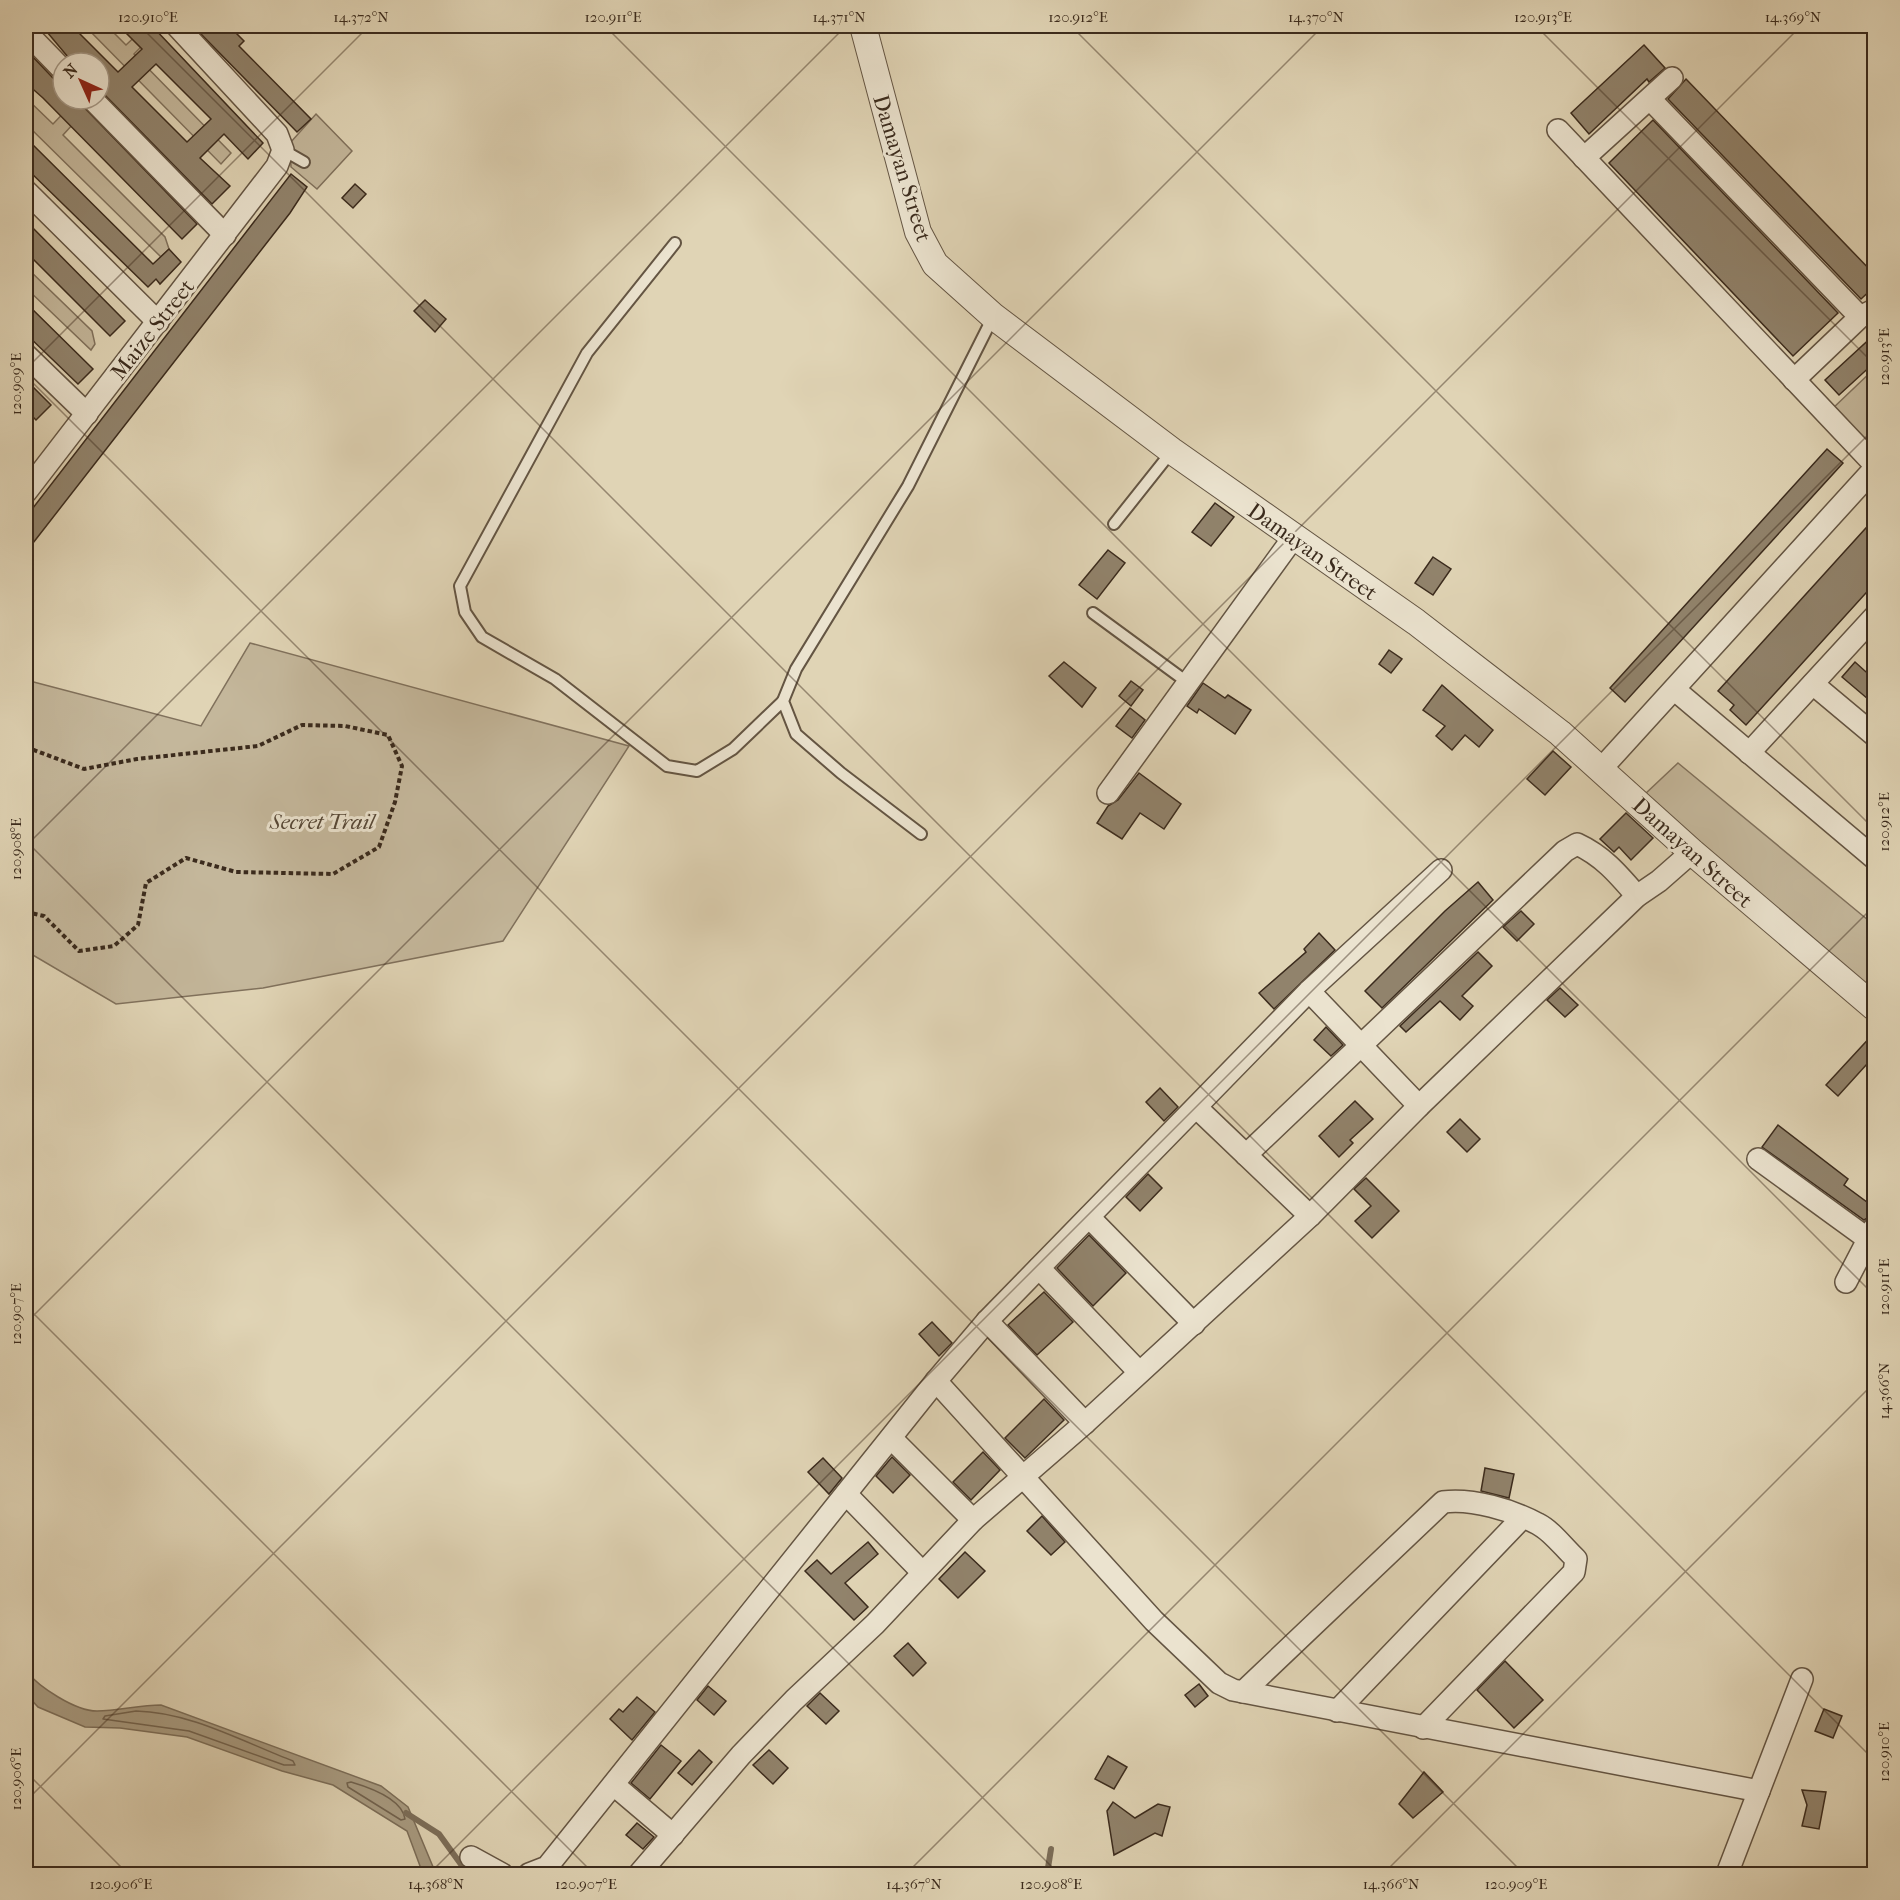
<svg xmlns="http://www.w3.org/2000/svg" width="1900" height="1900" font-family="'IM FELL French Canon',serif">
<rect width="100%" height="100%" fill="#e0d4b5"/>
<filter id="stains"><feTurbulence type="fractalNoise" baseFrequency=".00333" numOctaves="4"/><feColorMatrix values="0 0 0 0 .2 0 0 0 0 .09 0 0 0 0 .02 0 0 0 .5 -.17"/></filter>
<radialGradient id="worn" r=".72"><stop offset=".6" stop-color="#630" stop-opacity="0"/><stop offset="1" stop-color="#630" stop-opacity=".3"/></radialGradient>
<g fill="#c4b79b" stroke="#80715c" stroke-width="1.5">
<path d="M85,26H107L126,45L146,26H154L157,31L134,54L231,153L221,164Z"/>
<path d="M26,98L53,124L74,102L84,112L63,135L165,237L169,249L161,257L26,124Z"/>
<path d="M316,114L352,151L317,189L291,167L290,143Z"/>
<path d="M26,267L92,331L95,344L91,350L26,288Z"/>
<path d="M1874,369V454L1831,410Z"/>
<path d="M250,643L629,746L503,941L263,988L116,1004L26,951V680L201,726Z"/>
<path d="M1678,763L1874,925V992L1644,795Z"/>
</g>
<path fill="#a89b81" stroke="#7c6e59" stroke-width="1.5" d="M26,1671C39,1687 75,1711 97,1711C118,1711 139,1705 161,1705L381,1786L408,1807L436,1874H423L407,1831L333,1785L282,1771L187,1737L120,1728L85,1727L38,1707L26,1694Z"/>
<g fill="none" stroke-linecap="round" stroke-linejoin="round">
<g stroke="#72634f" stroke-width="1.5">
<path d="M136,1711C190,1712 243,1742 293,1761L295,1765H284L189,1731L103,1719L105,1716Z"/>
<path d="M351,1782C368,1787 402,1798 405,1819L401,1820L348,1787L347,1783Z"/>
</g>
<g stroke="#7c6e59" stroke-width="6">
<path d="M406,1813L439,1834L468,1874"/>
<path d="M1047,1874L1051,1849"/>
</g>
</g>
<g fill="#91836c" stroke="#3b2b1d" stroke-width="1.5" fill-rule="evenodd">
<path d="M42,26H72L118,72L142,49L119,26H152L263,143L248,159L224,134L200,158L230,186L212,204L99,89V63H73ZM156,64L211,119L187,142L132,87Z"/>
<path d="M208,26H229L244,41L239,46L311,119L297,132L200,33Z"/>
<path d="M1644,45L1665,68L1649,82L1647,79L1589,134L1571,113Z"/>
<path d="M32,56L54,79L63,82V99H76L197,224L182,239L43,98L26,83V63Z"/>
<path d="M1686,79L1875,275V286L1861,299L1668,99Z"/>
<path d="M1653,120L1838,313L1793,356L1609,163Z"/>
<path d="M26,138L153,264L169,249L181,262L160,284L156,279L148,287L26,168Z"/>
<path d="M291,174L307,187L290,213L26,552V517Z"/>
<path d="M355,184L366,194L353,208L342,198Z"/>
<path d="M26,221L125,321L110,336L26,252Z"/>
<path d="M425,300L446,319L435,332L414,311Z"/>
<path d="M26,303L93,369L78,384L26,334Z"/>
<path d="M1875,334V362L1839,395L1825,380Z"/>
<path d="M26,380L51,405L36,420L26,410Z"/>
<path d="M1827,449L1843,463L1625,702L1610,688Z"/>
<path d="M1215,503L1234,517L1211,546L1192,532Z"/>
<path d="M1875,518V583L1746,725L1730,710L1734,705L1718,691Z"/>
<path d="M1108,550L1125,563L1097,599L1079,585Z"/>
<path d="M1433,557L1451,569L1433,595L1415,583Z"/>
<path d="M1389,650L1402,659L1391,673L1379,664Z"/>
<path d="M1064,662L1096,688L1082,707L1049,676Z"/>
<path d="M1855,662L1875,680V705L1842,677Z"/>
<path d="M1131,681L1143,690L1131,706L1119,696Z"/>
<path d="M1203,683L1225,698L1228,695L1251,710L1235,734L1199,709L1197,713L1187,706Z"/>
<path d="M1442,685L1493,730L1479,747L1465,735L1452,750L1436,736L1445,726L1423,710Z"/>
<path d="M1130,708L1145,720L1132,738L1116,726Z"/>
<path d="M1553,751L1571,767L1545,795L1527,779Z"/>
<path d="M1139,773L1181,804L1164,829L1140,813L1122,839L1097,823L1108,806L1118,800Z"/>
<path d="M1626,813L1653,838L1631,860L1619,847L1614,852L1600,839Z"/>
<path d="M1478,882L1493,900L1382,1008L1365,991L1445,911Z"/>
<path d="M1521,911L1534,924L1517,941L1503,927Z"/>
<path d="M1319,933L1335,950L1274,1009L1259,993L1306,952L1304,949Z"/>
<path d="M1478,952L1492,966L1462,996L1473,1006L1460,1020L1440,1001L1406,1032L1400,1026Z"/>
<path d="M1560,988L1578,1005L1565,1017L1547,1000Z"/>
<path d="M1326,1027L1343,1045L1331,1056L1314,1040Z"/>
<path d="M1875,1032V1070L1867,1064L1838,1096L1826,1085Z"/>
<path d="M1160,1088L1178,1107L1164,1121L1146,1102Z"/>
<path d="M1355,1101L1373,1119L1350,1140L1353,1143L1339,1157L1319,1136Z"/>
<path d="M1460,1119L1480,1139L1467,1152L1447,1132Z"/>
<path d="M1778,1125L1848,1179L1844,1185L1875,1208L1873,1215L1864,1220L1762,1147Z"/>
<path d="M1148,1174L1162,1188L1140,1211L1126,1197Z"/>
<path d="M1366,1178L1399,1211L1372,1238L1355,1221L1371,1206L1354,1189Z"/>
<path d="M1089,1235L1126,1273L1093,1306L1057,1268Z"/>
<path d="M1044,1292L1073,1322L1037,1355L1008,1325Z"/>
<path d="M932,1322L952,1343L939,1356L919,1334Z"/>
<path d="M1044,1399L1064,1420L1025,1458L1005,1438Z"/>
<path d="M983,1452L1000,1470L971,1500L953,1482Z"/>
<path d="M892,1457L910,1475L893,1493L876,1476Z"/>
<path d="M823,1458L842,1478L829,1494L808,1472Z"/>
<path d="M1485,1468L1514,1474L1509,1498L1481,1491Z"/>
<path d="M1042,1516L1065,1542L1051,1555L1027,1531Z"/>
<path d="M868,1542L878,1554L845,1583L868,1607L854,1620L805,1571L817,1560L831,1574Z"/>
<path d="M965,1552L985,1571L958,1598L939,1579Z"/>
<path d="M908,1643L926,1663L913,1676L894,1656Z"/>
<path d="M1505,1661L1543,1700L1514,1728L1477,1690Z"/>
<path d="M1199,1684L1208,1696L1195,1707L1185,1695Z"/>
<path d="M708,1686L726,1701L714,1715L697,1700Z"/>
<path d="M820,1693L839,1711L826,1724L807,1706Z"/>
<path d="M637,1697L655,1712L632,1740L610,1719L619,1709L623,1712Z"/>
<path d="M1824,1709L1842,1716L1833,1738L1815,1731Z"/>
<path d="M661,1745L681,1761L650,1799L631,1783Z"/>
<path d="M699,1750L712,1762L692,1785L678,1773Z"/>
<path d="M769,1750L788,1768L773,1784L753,1765Z"/>
<path d="M1108,1756L1127,1767L1114,1789L1095,1779Z"/>
<path d="M1424,1772L1443,1792L1413,1818L1399,1804Z"/>
<path d="M1802,1790L1826,1792L1819,1829L1802,1826L1807,1805Z"/>
<path d="M1113,1802L1135,1818L1158,1804L1170,1807L1162,1836L1155,1833L1114,1855L1107,1811Z"/>
<path d="M637,1823L654,1837L643,1849L626,1835Z"/>
</g>
<g fill="none" stroke-linecap="round" stroke-linejoin="round">
<defs>
<g id="service">
<path d="M283,150L304,162"/>
<path d="M675,243L587,353L460,586L465,612L482,637L555,679L667,766L697,771L733,749L783,701"/>
<path d="M1114,524L1172,451"/>
<path d="M1093,613L1187,682"/>
<path d="M921,834L841,773L796,734L783,701L796,669L908,486L993,317"/>
</g>
<g id="minor">
<path d="M26,32L63,70"/>
<path d="M92,99L225,235"/>
<path d="M1650,99L1860,317"/>
<path d="M1558,130L1874,464"/>
<path d="M1584,158L1672,78"/>
<path d="M26,191L158,322"/>
<path d="M26,355L87,414"/>
<path d="M1794,380L1860,317L1874,310"/>
<path d="M26,492L277,166L283,150L277,134L177,26"/>
<path d="M1813,684L1874,735"/>
<path d="M1675,690L1874,858"/>
<path d="M1749,753L1874,617"/>
<path d="M1601,769L1874,469"/>
<path d="M1108,793L1293,538"/>
<path d="M1309,991L1419,1106"/>
<path d="M1197,1108L1310,1216"/>
<path d="M1246,1155L1565,851L1577,844C1603,856 1618,874 1637,896"/>
<path d="M1758,1159L1868,1239"/>
<path d="M1089,1217L1194,1324"/>
<path d="M1039,1268L1139,1372"/>
<path d="M1846,1282L1874,1228"/>
<path d="M987,1321L1085,1423"/>
<path d="M936,1381L1154,1621L1219,1683L1233,1690L1759,1791"/>
<path d="M891,1438L973,1520"/>
<path d="M846,1494L922,1572"/>
<path d="M1243,1692L1443,1502C1472,1498 1512,1510 1538,1524C1552,1531 1564,1548 1576,1559L1574,1572L1423,1728"/>
<path d="M1337,1711L1522,1518"/>
<path d="M614,1785L673,1835"/>
<path d="M471,1857L502,1874"/>
<path d="M529,1874L547,1867L936,1381L987,1321L1309,991L1441,870"/>
<path d="M639,1874L741,1755L794,1700L875,1624L973,1520L1085,1423L1310,1216L1419,1106L1637,896L1659,881L1692,852"/>
<path d="M1727,1874L1802,1679"/>
</g>
<path id="tertiary" d="M863,26L918,232L935,264L993,316L1172,451L1416,622L1560,733L1692,852L1874,1007"/>
</defs>
<use href="#service" stroke="#645543" stroke-width="14"/>
<use href="#minor" stroke="#645543" stroke-width="24"/>
<use href="#tertiary" stroke="#645543" stroke-width="28"/>
<path stroke="#3b2b1d" stroke-width="4" stroke-dasharray="4.5 3" stroke-linecap="butt" d="M26,747L84,769L137,759L258,746L302,725L345,726L388,735L402,766L395,802L379,847L333,874L236,872L186,858L146,883L138,925L114,946L79,951L44,916L26,912"/>
<use href="#service" stroke="#ebe3cf" stroke-width="10"/>
<use href="#minor" stroke="#ebe3cf" stroke-width="21"/>
<use href="#tertiary" stroke="#ebe3cf" stroke-width="26"/>
</g>
<path fill="none" stroke="#3b2b1d" stroke-width="1.5" stroke-opacity="0.45" d="M140,26L1874,1760M605,26L1874,1295M1071,26L1874,829M1536,26L1874,364M26,369L369,26M26,376L1524,1874M26,841L1059,1874M26,846L846,26M26,1306L594,1874M26,1323L1323,26M26,1772L128,1874M26,1801L1801,26M429,1874L1874,429M906,1874L1874,906M1383,1874L1874,1383M1861,1874L1874,1861"/>
<g text-anchor="middle" stroke-width="6" stroke-linejoin="round" paint-order="stroke">
<g font-size="22" fill="#3b2b1d" stroke="#ebe3cf">
<text transform="translate(903 168) rotate(73)" y="8">Damayan Street</text>
<text transform="translate(152 329) rotate(-52)" y="8">Maize Street</text>
<text transform="translate(1313 551) rotate(35)" y="8">Damayan Street</text>
<text transform="translate(1693 852) rotate(42)" y="8">Damayan Street</text>
</g>
<g font-size="22" font-style="italic" fill="#564736" stroke="#ebe3cf">
<text x="322" y="829">Secret Trail</text>
</g>
</g>
<rect width="1900" height="1900" fill="none" stroke="#e0d4b5" stroke-width="66"/>
<g transform="translate(81 81) rotate(315)"><circle r="28" fill="#ebe3cf" stroke="#a59988" stroke-width="1.5"/>
<path d="M0-4.5L10 22L0 15L-10 22Z" fill="#8f2418"/>
<text y="-9" font-size="16" font-weight="bold" text-anchor="middle" fill="#3b2b1d">N</text>
</g>
<rect x="33" y="33" width="1834" height="1834" fill="none" stroke="#3b2b1d" stroke-width="2"/>
<g font-size="15" text-anchor="middle" fill="#3b2b1d">
<text x="148" y="22">120.910°E</text>
<text x="361" y="22">14.372°N</text>
<text x="613" y="22">120.911°E</text>
<text x="839" y="22">14.371°N</text>
<text x="1078" y="22">120.912°E</text>
<text x="1316" y="22">14.370°N</text>
<text x="1543" y="22">120.913°E</text>
<text x="1793" y="22">14.369°N</text>
<text transform="translate(1884 357) rotate(-90)" y="5">120.913°E</text>
<text transform="translate(16 384) rotate(-90)" y="5">120.909°E</text>
<text transform="translate(1884 822) rotate(-90)" y="5">120.912°E</text>
<text transform="translate(16 849) rotate(-90)" y="5">120.908°E</text>
<text transform="translate(1884 1287) rotate(-90)" y="5">120.911°E</text>
<text transform="translate(16 1314) rotate(-90)" y="5">120.907°E</text>
<text transform="translate(1884 1391) rotate(-90)" y="5">14.366°N</text>
<text transform="translate(1884 1752) rotate(-90)" y="5">120.910°E</text>
<text transform="translate(16 1779) rotate(-90)" y="5">120.906°E</text>
<text x="121" y="1889">120.906°E</text>
<text x="436" y="1889">14.368°N</text>
<text x="586" y="1889">120.907°E</text>
<text x="914" y="1889">14.367°N</text>
<text x="1051" y="1889">120.908°E</text>
<text x="1391" y="1889">14.366°N</text>
<text x="1516" y="1889">120.909°E</text>
</g>
<rect width="100%" height="100%" filter="url(#stains)"/>
<rect width="100%" height="100%" fill="url(#worn)"/>
</svg>
